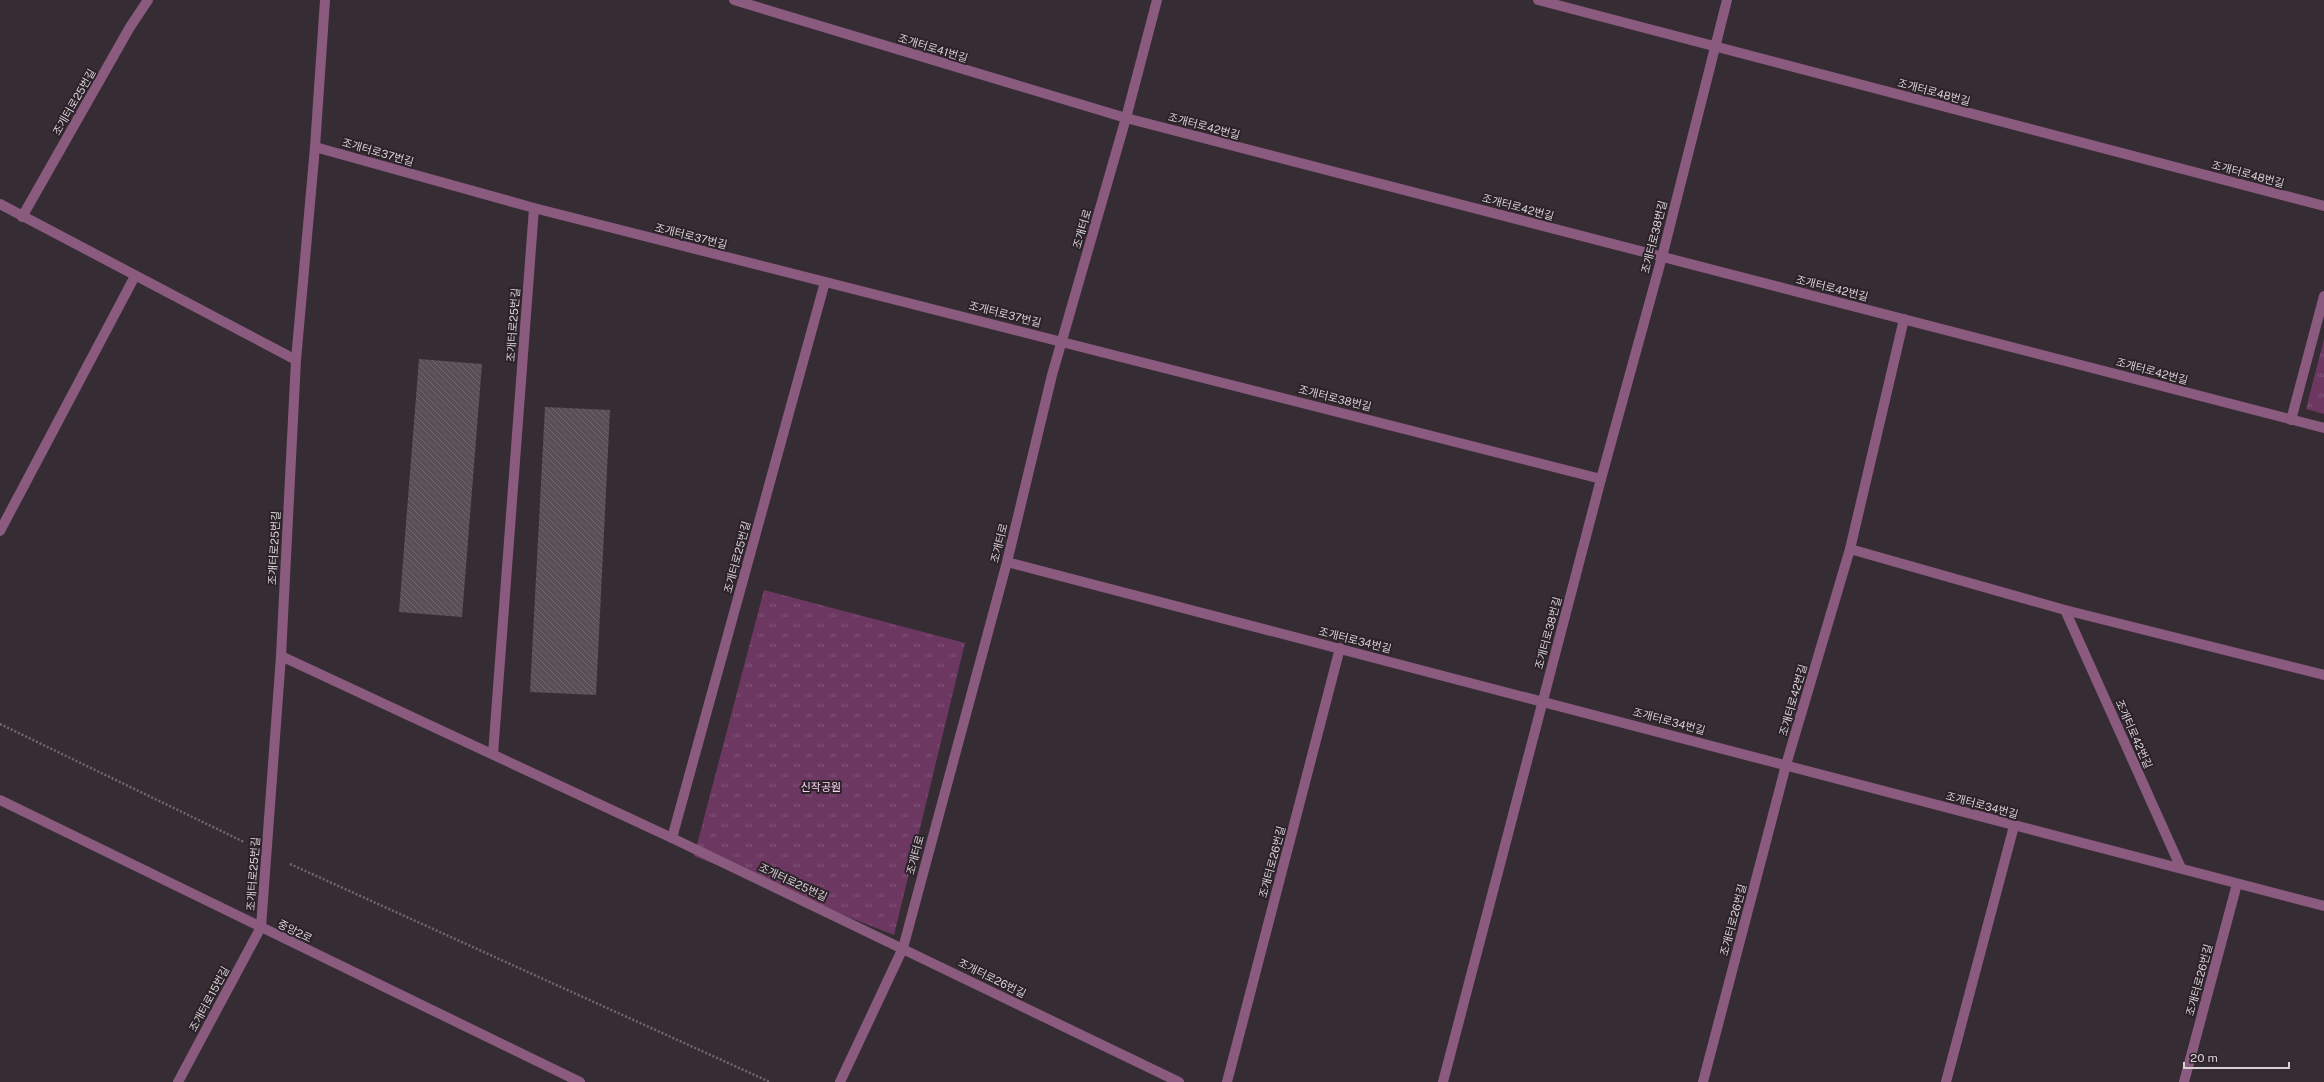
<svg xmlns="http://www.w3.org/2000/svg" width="2324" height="1082" font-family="'Public Sans','Noto Sans KR',sans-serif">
<defs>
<pattern id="park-tufts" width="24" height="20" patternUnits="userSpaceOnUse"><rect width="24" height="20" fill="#6c3861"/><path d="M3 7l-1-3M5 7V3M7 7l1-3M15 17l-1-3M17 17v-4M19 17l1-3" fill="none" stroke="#805477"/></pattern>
<pattern id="building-back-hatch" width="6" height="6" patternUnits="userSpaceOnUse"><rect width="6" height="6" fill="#594e56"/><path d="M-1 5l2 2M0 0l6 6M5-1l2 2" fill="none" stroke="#70666d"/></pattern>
</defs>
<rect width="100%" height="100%" fill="#362c33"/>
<g fill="url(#park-tufts)">
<path d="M2324,339V414L2306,409Z"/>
<path d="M764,590L965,643L894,935L694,856Z"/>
</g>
<g fill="url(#building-back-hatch)">
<path d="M419,359L482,364L462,617L399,612Z"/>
<path d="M545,407L610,410L596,695L530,692Z"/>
</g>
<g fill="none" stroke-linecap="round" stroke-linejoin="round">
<g stroke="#71686f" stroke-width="2.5" stroke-dasharray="2 2" stroke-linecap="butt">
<path d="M0,724L244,842"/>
<path d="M290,864L770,1082"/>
</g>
<g stroke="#8a5b7f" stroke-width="10">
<path d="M734,0L1126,118L2324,428"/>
<path d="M1538,0L2324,206"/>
<path d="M315,147L534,208L1601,479"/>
<path d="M0,204L296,360"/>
<path d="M22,217L130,27L148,0"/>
<path d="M2291,420L2324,296"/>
<path d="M0,531L135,276"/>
<path d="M1850,549L2065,610L2324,675"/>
<path d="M1007,562L2324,906"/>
<path d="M2065,610L2181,868"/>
<path d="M281,656L672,838L1179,1082"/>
<path d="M493,754L534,208"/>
<path d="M0,800L580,1082"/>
<path d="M672,838L825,282"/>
<path d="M178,1082L261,927L281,656L296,360L315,147L325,0"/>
<path d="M840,1082L903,948L1007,562L1052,375L1126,118L1157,0"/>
<path d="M1227,1082L1340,648"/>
<path d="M1443,1082L1601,479L1662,257L1727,0"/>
<path d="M1703,1082L1786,765L1850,549L1904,319"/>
<path d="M1946,1082L2014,826"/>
<path d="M2184,1082L2237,884"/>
</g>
</g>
<g text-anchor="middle" stroke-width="4" stroke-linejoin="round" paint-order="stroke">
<g font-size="11" fill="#d7d0d5" stroke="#2c2229">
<text transform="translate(933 48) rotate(17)" y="4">조개터로41번길</text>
<text transform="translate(1934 92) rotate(15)" y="4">조개터로48번길</text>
<text transform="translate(74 102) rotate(-60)" y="4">조개터로25번길</text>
<text transform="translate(1204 126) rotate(15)" y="4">조개터로42번길</text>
<text transform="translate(378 152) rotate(16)" y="4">조개터로37번길</text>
<text transform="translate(2248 174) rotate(15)" y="4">조개터로48번길</text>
<text transform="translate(1518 207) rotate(15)" y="4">조개터로42번길</text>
<text transform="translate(1082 229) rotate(-74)" y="4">조개터로</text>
<text transform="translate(691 236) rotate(14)" y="4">조개터로37번길</text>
<text transform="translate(1654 237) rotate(-76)" y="4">조개터로38번길</text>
<text transform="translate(1832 288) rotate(14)" y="4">조개터로42번길</text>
<text transform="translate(1005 314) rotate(14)" y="4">조개터로37번길</text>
<text transform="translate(513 325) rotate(-86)" y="4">조개터로25번길</text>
<text transform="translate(2152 371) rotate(15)" y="4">조개터로42번길</text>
<text transform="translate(1335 398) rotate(14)" y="4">조개터로38번길</text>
<text transform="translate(999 543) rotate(-76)" y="4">조개터로</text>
<text transform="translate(274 548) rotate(-87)" y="4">조개터로25번길</text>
<text transform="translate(737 557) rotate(-75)" y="4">조개터로25번길</text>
<text transform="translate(1548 633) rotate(-75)" y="4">조개터로38번길</text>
<text transform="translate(1355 640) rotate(14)" y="4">조개터로34번길</text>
<text transform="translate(1793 700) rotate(-74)" y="4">조개터로42번길</text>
<text transform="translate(1669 721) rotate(15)" y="4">조개터로34번길</text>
<text transform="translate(2134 734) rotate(66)" y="4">조개터로42번길</text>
<text transform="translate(1982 805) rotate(15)" y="4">조개터로34번길</text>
<text transform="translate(915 855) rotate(-75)" y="4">조개터로</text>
<text transform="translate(1272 862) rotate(-75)" y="4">조개터로26번길</text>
<text transform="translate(253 874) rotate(-86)" y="4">조개터로25번길</text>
<text transform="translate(793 882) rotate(25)" y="4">조개터로25번길</text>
<text transform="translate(1733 920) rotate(-75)" y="4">조개터로26번길</text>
<text transform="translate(295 931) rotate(26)" y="4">중앙2로</text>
<text transform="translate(992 978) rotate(26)" y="4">조개터로26번길</text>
<text transform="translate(2199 980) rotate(-75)" y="4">조개터로26번길</text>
<text transform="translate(209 999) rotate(-62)" y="4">조개터로15번길</text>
</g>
<g font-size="11" fill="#fed5f3" stroke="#2c2229">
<text x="821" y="791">신작공원</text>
</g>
</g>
<path d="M2184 1062v6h105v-6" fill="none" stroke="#d7d0d5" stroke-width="2"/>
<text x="2190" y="1062" font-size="12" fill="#d7d0d5" stroke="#2c2229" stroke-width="3" paint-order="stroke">20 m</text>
</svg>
